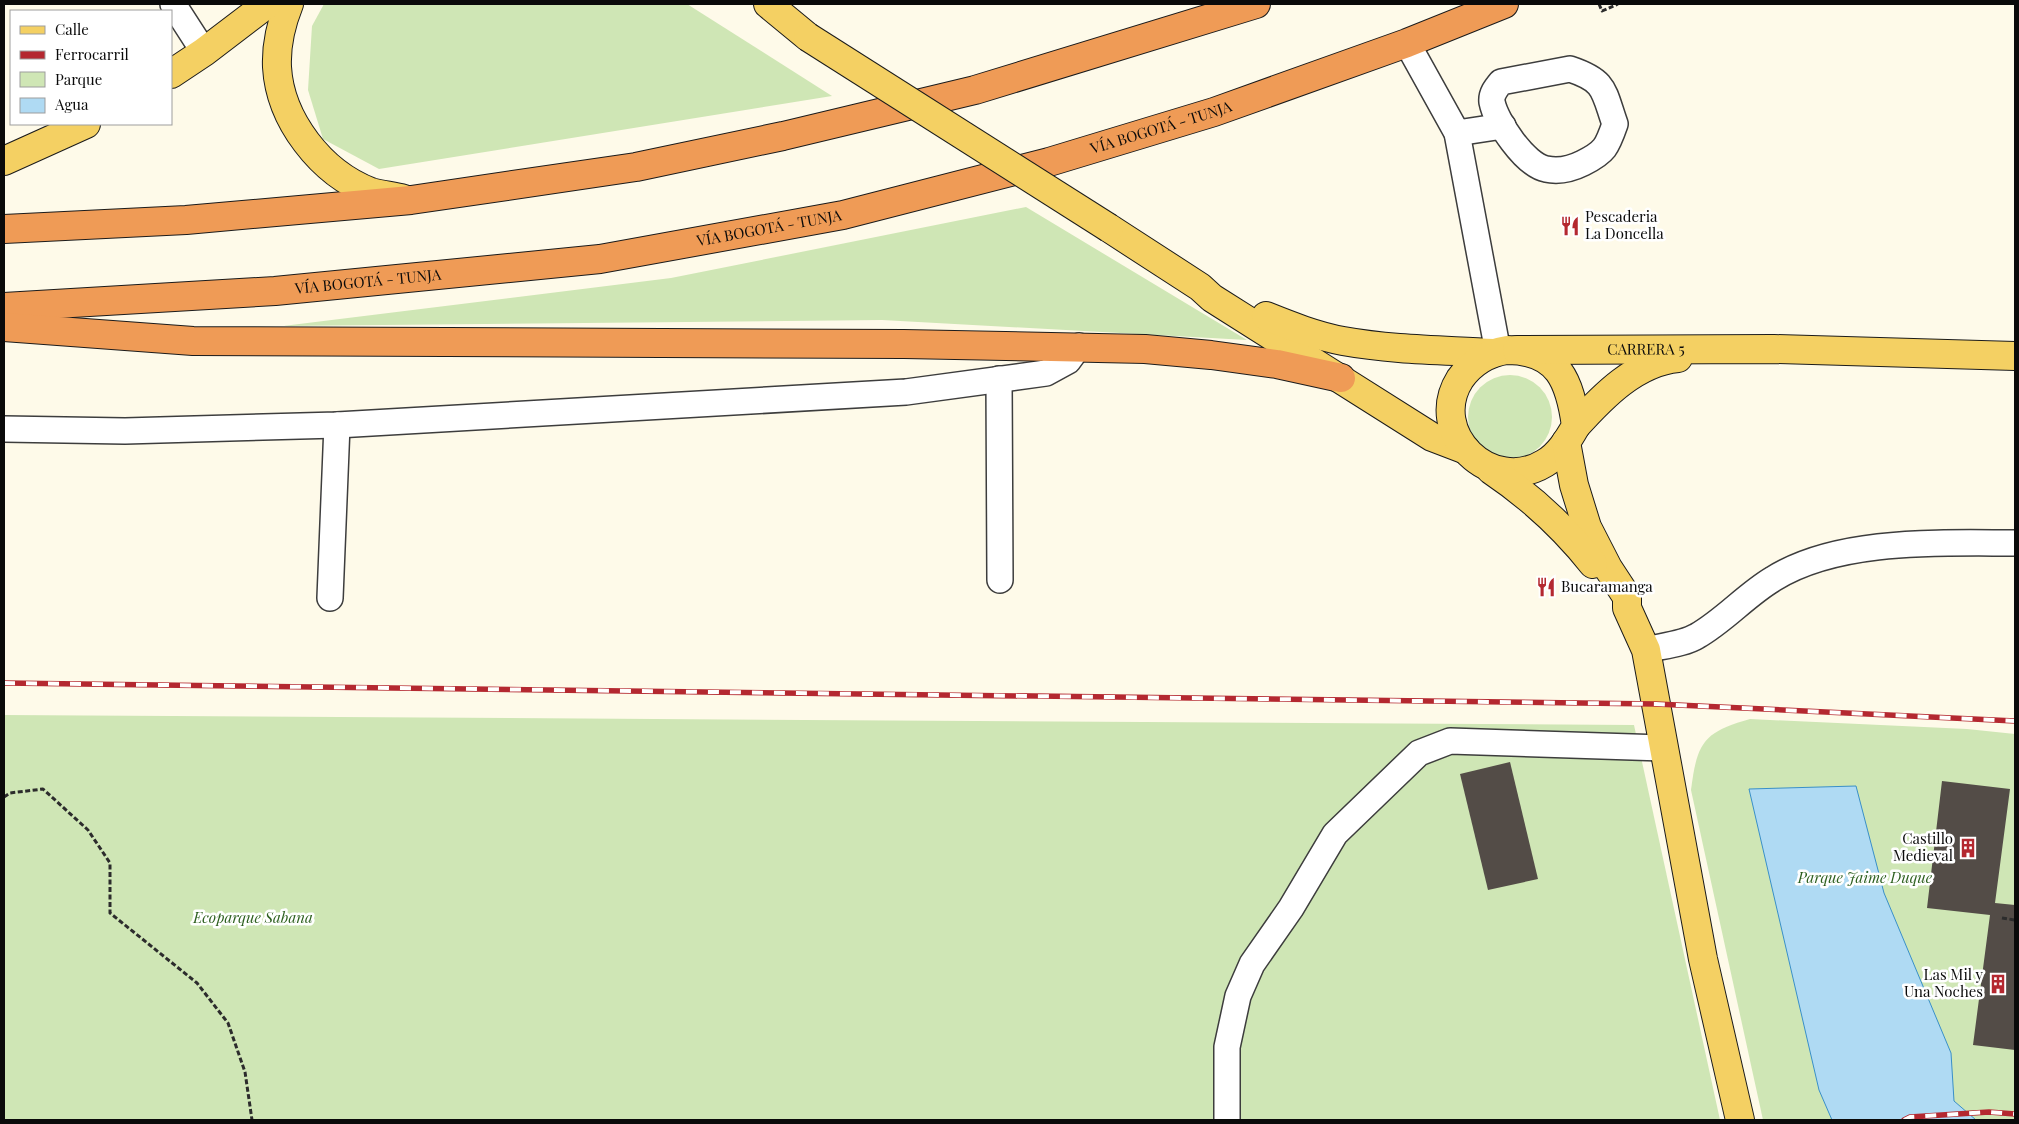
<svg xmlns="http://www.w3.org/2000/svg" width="2019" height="1124" font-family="'Playfair Display',serif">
<rect width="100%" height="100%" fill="#fefae9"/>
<g fill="#cfe6b5">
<path d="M324,4H687L832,96L379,169L323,139L308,90L312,26Z"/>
<path d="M1026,207L1247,340L882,320L283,326L671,278Z"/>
<circle cx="1510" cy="417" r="42"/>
<path d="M4,715L1634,725L1720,1120H4Z"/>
<path d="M1750,719L1967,729L2015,734V1120H1763L1691,790C1697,743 1703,732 1750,719Z"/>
</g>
<path fill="#afdaf3" stroke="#398fc8" d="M1856,786L1884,893L1951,1053L1954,1101L1976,1120H1832L1819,1090L1749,789Z"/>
<g fill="#534c47">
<path d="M1510,762L1538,879L1488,890L1460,774Z"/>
<path d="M1942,781L2010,789L1995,903L2015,905V1050L1973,1045L1990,915L1927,908Z"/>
</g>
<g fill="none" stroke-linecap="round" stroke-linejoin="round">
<defs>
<g id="minor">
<path d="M173,4L204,52"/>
<path d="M1407,43L1457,133L1498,352"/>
<path d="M1570,69C1606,81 1603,90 1615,124C1607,147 1605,152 1583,163C1571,169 1559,172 1546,169C1525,165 1496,122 1492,102C1491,94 1496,88 1501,82Z"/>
<path d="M1457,133L1503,126"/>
<path d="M999,379L1000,580"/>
<path d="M4,429L125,431L337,425L906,392L1046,373L1068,361L1079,346"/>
<path d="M330,598L337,425"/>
<path d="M1646,650C1662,646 1684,644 1697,636C1725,620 1746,595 1773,579C1838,538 1941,543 2015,543"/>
<path d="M1227,1120V1047L1238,996L1252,964L1291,908L1335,834L1419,753L1450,741L1663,748"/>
</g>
<g id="major">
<path d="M289,4C281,24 276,45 277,67C280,120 321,173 371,192C381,195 393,196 404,199"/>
<path d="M768,4L808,37"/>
<path d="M171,74L204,52L267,4"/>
<path d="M4,161L86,124"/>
<path d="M1109,228L1200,287L1212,298L1432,437L1466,450"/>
<path d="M1266,316C1291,326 1316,336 1343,341C1393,350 1443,350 1493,353"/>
<path d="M1507,350C1559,350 1570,382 1576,426C1568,440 1559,455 1545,463C1491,496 1426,433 1460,379C1472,362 1487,353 1507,350Z"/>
<path id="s1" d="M1517,350L1774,349L2015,356"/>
<path d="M1576,426C1603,396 1636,362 1678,358"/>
<path d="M1566,442L1574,485L1587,527L1608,568L1627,597V608L1646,650L1703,959L1740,1120"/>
<path d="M1491,470C1531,497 1563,526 1593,564"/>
</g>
<g id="highway">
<path d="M4,229L186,220L411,200L636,167L783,136L975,90L1256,4"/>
<path id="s2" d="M4,307L275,291L600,259L843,215L1049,162L1214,112L1407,43L1504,4"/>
<path d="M4,327L193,341L904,344L1145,349L1211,355L1277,364L1341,378"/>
</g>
</defs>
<use href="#minor" stroke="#3d3d3d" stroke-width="28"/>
<use href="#major" stroke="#1b1b1b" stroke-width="30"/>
<use href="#highway" stroke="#1b1b1b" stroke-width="30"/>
<g stroke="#2c2c2c" stroke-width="3" stroke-dasharray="5 2.5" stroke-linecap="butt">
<path d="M1599,4L1602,11L1618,4"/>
<path d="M4,797L10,793L43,789L88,830L110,863V913L197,983L228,1023L245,1072L252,1120"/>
<path d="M2002,918L2015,920"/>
</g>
<use href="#minor" stroke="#fff" stroke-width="25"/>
<use href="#major" stroke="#f4d063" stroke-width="28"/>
<use href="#highway" stroke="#ef9b56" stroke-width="28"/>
<defs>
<g id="rail">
<path d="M4,683L1656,704L2015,721"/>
<path d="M1904,1120L1910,1117L1989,1112L2015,1114"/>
</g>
</defs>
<use href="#rail" stroke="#b42830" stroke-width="5.5"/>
<use href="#rail" stroke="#fff" stroke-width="4" stroke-dasharray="11" stroke-linecap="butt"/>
<defs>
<path id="major-bridge" d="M808,37L1109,228"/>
</defs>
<use href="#major-bridge" stroke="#1b1b1b" stroke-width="30" stroke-linecap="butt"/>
<use href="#major-bridge" stroke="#f4d063" stroke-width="28"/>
</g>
<defs>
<symbol id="restaurant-bare" viewBox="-9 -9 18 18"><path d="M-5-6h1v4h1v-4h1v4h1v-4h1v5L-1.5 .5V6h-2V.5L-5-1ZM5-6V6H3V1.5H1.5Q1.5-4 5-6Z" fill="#b42830" stroke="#fff" stroke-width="2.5" paint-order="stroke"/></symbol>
<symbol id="building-bare" viewBox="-9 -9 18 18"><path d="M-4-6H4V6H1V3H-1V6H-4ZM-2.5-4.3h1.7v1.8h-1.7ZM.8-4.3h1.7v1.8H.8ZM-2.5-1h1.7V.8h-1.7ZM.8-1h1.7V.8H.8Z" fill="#b42830" stroke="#fff" stroke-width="2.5" paint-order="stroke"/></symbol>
</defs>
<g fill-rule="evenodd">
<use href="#restaurant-bare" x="1556" y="212" width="28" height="28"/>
<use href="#restaurant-bare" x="1532" y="573" width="28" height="28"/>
<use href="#building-bare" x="1954" y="834" width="28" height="28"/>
<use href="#building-bare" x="1984" y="970" width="28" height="28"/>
</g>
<g text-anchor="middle" stroke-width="5" stroke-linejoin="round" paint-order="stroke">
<g font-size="15" fill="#0a0a0a" stroke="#fff">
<text dy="5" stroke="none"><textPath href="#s2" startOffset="1175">VÍA BOGOTÁ - TUNJA</textPath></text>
<text dy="5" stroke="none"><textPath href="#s2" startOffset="770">VÍA BOGOTÁ - TUNJA</textPath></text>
<text dy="5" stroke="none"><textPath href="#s2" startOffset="365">VÍA BOGOTÁ - TUNJA</textPath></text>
<text dy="5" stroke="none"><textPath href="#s1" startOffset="129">CARRERA 5</textPath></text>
</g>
<g font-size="15" fill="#0a0a0a" stroke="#fff" text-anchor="start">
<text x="1585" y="222">Pescaderia<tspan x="1585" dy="17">La Doncella</tspan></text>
<text x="1561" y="592">Bucaramanga</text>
<text x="1953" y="844" text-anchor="end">Castillo<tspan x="1953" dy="17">Medieval</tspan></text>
<text x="1983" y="980" text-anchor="end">Las Mil y<tspan x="1983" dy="17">Una Noches</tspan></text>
</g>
<g font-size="15" font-style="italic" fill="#2c5f1e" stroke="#fff">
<text x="1865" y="883">Parque Jaime Duque</text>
<text x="253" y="923">Ecoparque Sabana</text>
</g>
</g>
<rect width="2019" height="1124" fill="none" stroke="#0a0a0a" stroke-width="10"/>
<rect x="10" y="10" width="162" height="115" fill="#ffffff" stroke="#9d9d9d"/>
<rect x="20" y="26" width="25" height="8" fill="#f4d063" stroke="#9d9d9d"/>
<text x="55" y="35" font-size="15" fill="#0a0a0a">Calle</text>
<rect x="20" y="51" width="25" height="8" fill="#b42830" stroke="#9d9d9d"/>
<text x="55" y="60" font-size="15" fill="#0a0a0a">Ferrocarril</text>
<rect x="20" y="72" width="25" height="15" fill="#cfe6b5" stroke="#9d9d9d"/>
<text x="55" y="85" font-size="15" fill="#0a0a0a">Parque</text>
<rect x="20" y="98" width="25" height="15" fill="#afdaf3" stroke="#9d9d9d"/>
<text x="55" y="110" font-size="15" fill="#0a0a0a">Agua</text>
</svg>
